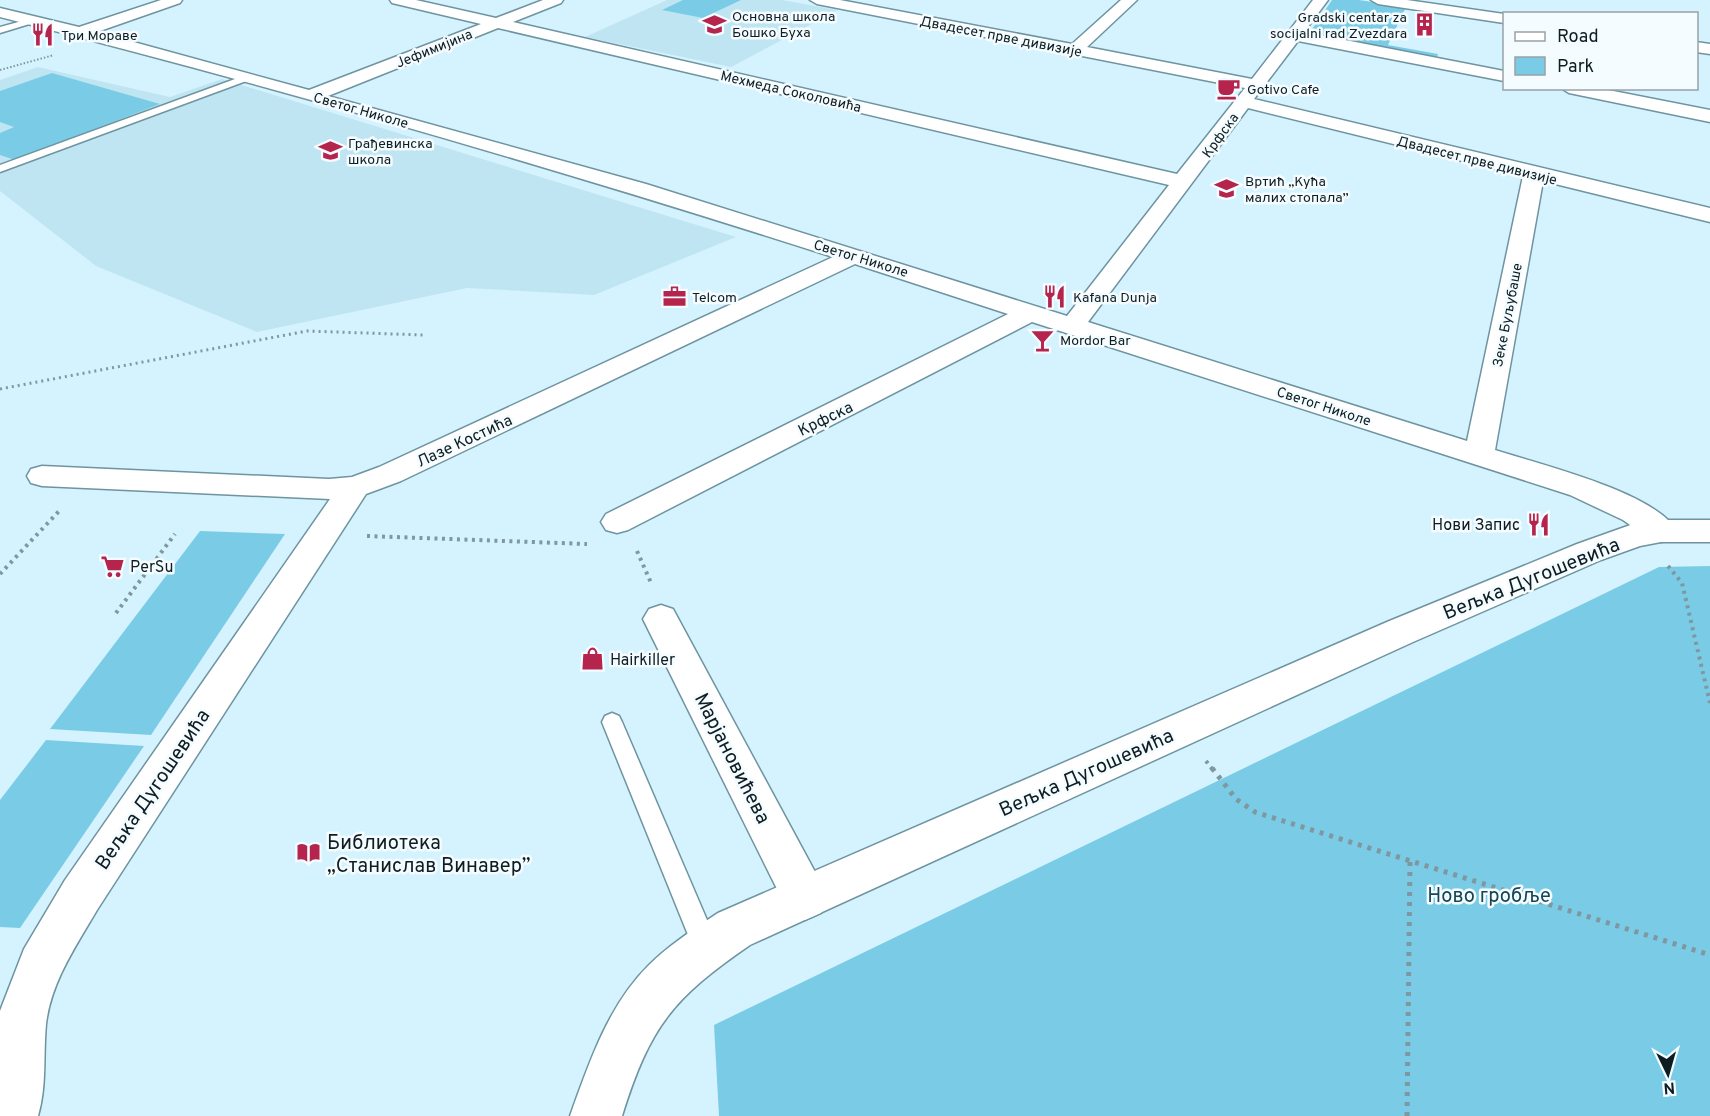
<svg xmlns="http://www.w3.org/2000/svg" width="1710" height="1116" font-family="Overpass,sans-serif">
<rect width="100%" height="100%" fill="#d4f3ff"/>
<g fill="#c0e5f2">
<path d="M667,0H782L838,10L731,67L585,37Z"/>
<path d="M38,67L170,97L222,79L736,237L594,295L467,288L257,332L96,266L0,191V80Z"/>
</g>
<g fill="#7acce6">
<path d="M683,0H741L703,18L662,10Z"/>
<path d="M1332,0H1359L1406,7L1388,45L1438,54L1436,61L1308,35Z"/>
<path d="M52,73L160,104L15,160L0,155V133L14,127L0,122V91Z"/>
<path d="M200,531L285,534L151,735L50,729Z"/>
<path d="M1710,566V1116H719L714,1025L1659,567Z"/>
<path d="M46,740L144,746L20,928L0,927V800Z"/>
</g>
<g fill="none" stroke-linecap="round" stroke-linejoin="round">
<defs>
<g id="lane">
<path d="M33,18H36V22L0,33V27Z"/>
<path d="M246,75L249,76V80L0,172V165Z"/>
<path d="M612,713L619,716L622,722L719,948L715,957L706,961L697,957L602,722L605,716Z"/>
</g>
<g id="street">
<path d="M161,0H182L180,3L97,32L309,90L481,24L392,3L390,0H416L496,18L543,0H563L561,3L513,22L1177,174L1245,88L817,4L810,0H840L1072,44L1121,0H1137L1087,47L1252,79L1313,0H1328L1304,32L1504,71V81L1298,41L1254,99L1710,208V222L1543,181L1495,450C1538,464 1655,492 1677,531L1672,539L1661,542L1650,539L1623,520L1570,495L1032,322L628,530L617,533L606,530L601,522L606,514L1008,314L855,264L401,481L366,494L97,910C76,946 51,982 46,1024C43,1055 47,1085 38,1116H0V1011L24,949L65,880L330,499L42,486L31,483L27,476L31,469L42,466L329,479L352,477L379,467L833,257C558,169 280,88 0,17V8L79,27ZM498,28L1169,185L1067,316L646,184L328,96ZM1248,108L1523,176L1467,441L1088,322Z"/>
<path d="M1371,0H1407L1504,14V23L1378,4Z"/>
<path d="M1696,42L1710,44V54L1696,52Z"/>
<path d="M1561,88H1598L1710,110V122L1569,93Z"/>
<path d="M661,605L673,609L821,883L827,898L821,913L805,920L789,913L643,619L649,609Z"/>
</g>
<path id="secondary" d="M1661,520H1710V542H1661L1640,546L1601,560L1413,642L750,945C673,998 650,1026 622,1116H570C589,1063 608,1006 648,966C669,945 694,929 718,913L1387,622L1577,544L1636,523Z"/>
</defs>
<use href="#lane" stroke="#6e94a0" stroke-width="3"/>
<use href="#street" stroke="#6e94a0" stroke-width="3"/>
<use href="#secondary" stroke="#6e94a0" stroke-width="3"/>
<path stroke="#7f97a0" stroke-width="2" stroke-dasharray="1.5 2" stroke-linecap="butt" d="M0,70L54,55"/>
<path stroke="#7f97a0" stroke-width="3" stroke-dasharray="2 4" stroke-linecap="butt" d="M0,389L307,331L423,335"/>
<g stroke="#7f97a0" stroke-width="4" stroke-dasharray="3 4.5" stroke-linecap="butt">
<path d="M367,536L587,544"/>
<path d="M637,551L652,585"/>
<path d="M1668,566L1682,583L1710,703"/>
<path d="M0,574L60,510"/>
<path d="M116,613L175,534"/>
<path d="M1206,761L1213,770"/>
</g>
<g stroke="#7f97a0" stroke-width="5" stroke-dasharray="4 6" stroke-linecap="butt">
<path d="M1212,768L1236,799L1255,812L1710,955"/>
<path d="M1407,1116L1410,861"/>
</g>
<use href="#lane" fill="#fff" fill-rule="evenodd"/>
<use href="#street" fill="#fff" fill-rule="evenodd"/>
<use href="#secondary" fill="#fff" fill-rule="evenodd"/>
</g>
<defs>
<symbol id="school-bare" viewBox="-9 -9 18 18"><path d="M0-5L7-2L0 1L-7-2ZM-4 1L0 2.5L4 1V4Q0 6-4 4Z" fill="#b5244d" stroke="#f4fcff" stroke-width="2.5" paint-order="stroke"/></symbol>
<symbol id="building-bare" viewBox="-9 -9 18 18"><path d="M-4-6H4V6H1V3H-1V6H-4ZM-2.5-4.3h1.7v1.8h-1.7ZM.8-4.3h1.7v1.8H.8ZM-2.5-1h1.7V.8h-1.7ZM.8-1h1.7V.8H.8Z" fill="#b5244d" stroke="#f4fcff" stroke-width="2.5" paint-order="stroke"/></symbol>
<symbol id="restaurant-bare" viewBox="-9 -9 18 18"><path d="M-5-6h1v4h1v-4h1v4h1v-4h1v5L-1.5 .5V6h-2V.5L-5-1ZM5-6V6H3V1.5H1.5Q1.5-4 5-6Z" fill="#b5244d" stroke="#f4fcff" stroke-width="2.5" paint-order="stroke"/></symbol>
<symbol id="cafe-bare" viewBox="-9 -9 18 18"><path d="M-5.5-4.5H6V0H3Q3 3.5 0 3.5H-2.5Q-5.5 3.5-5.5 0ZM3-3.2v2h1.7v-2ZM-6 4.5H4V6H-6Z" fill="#b5244d" stroke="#f4fcff" stroke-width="2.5" paint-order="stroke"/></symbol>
<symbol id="office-bare" viewBox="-9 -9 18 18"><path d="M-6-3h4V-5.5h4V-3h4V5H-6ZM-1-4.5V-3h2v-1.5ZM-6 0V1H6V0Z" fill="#b5244d" stroke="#f4fcff" stroke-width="2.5" paint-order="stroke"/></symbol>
<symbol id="bar-bare" viewBox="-9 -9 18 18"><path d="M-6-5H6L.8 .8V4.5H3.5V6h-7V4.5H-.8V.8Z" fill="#b5244d" stroke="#f4fcff" stroke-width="2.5" paint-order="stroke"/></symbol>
<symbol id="supermarket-bare" viewBox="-9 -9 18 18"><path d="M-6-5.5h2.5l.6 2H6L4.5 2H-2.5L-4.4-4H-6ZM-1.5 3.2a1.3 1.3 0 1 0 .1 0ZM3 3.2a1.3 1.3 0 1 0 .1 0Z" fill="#b5244d" stroke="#f4fcff" stroke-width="2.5" paint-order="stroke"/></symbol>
<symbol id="shop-bare" viewBox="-9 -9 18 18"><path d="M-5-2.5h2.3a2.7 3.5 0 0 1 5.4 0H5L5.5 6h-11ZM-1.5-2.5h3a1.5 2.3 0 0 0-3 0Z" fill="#b5244d" stroke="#f4fcff" stroke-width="2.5" paint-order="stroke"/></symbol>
<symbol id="library-bare" viewBox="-9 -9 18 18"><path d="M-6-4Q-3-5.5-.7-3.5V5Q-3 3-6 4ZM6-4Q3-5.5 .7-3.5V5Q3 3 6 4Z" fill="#b5244d" stroke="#f4fcff" stroke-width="2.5" paint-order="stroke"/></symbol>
</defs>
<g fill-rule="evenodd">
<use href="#school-bare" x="698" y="8" width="33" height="33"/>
<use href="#building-bare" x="1408" y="8" width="33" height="33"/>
<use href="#restaurant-bare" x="26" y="18" width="33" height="33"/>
<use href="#cafe-bare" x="1212" y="72" width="33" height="33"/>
<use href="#school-bare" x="314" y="134" width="33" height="33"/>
<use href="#school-bare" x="1210" y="172" width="33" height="33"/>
<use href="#office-bare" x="658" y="280" width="33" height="33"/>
<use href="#restaurant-bare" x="1038" y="280" width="33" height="33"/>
<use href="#bar-bare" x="1026" y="324" width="33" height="33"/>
<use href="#restaurant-bare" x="1522" y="508" width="33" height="33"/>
<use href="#supermarket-bare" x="96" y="550" width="33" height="33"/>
<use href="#shop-bare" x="576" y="642" width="33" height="33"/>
<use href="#library-bare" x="292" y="836" width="33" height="33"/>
</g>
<g text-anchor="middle" stroke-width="5" stroke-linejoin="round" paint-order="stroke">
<g font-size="14" fill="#0e1d22" stroke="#f4fcff" text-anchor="start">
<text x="732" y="21">Основна школа<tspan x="732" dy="16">Бошко Буха</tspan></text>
<text x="1407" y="22" text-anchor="end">Gradski centar za<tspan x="1407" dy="16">socijalni rad Zvezdara</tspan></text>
<text x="61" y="40">Три Мораве</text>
<text x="1247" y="94">Gotivo Cafe</text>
<text x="348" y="148">Грађевинска<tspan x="348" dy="16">школа</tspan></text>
<text x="1245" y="186">Вртић „Кућа<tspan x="1245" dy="16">малих стопала”</tspan></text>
<text x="692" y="302">Telcom</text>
<text x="1073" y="302">Kafana Dunja</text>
<text x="1060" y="345">Mordor Bar</text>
</g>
<g font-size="14" fill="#0e1d22" stroke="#f4fcff">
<text transform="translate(1001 36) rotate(11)" y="5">Двадесет прве дивизије</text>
<text transform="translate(434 48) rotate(-22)" y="5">Јефимијина</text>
<text transform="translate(791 91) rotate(13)" y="5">Мехмеда Соколовића</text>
<text transform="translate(361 110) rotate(16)" y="5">Светог Николе</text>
<text transform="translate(1220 135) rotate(-54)" y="5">Крфска</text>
<text transform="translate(1477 160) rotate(14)" y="5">Двадесет прве дивизије</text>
<text transform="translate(861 258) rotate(17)" y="5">Светог Николе</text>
<text transform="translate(1507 315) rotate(-79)" y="5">Зеке Буљубаше</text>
<text transform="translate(1324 406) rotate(18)" y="5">Светог Николе</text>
</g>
<g font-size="16" fill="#0e1d22" stroke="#f4fcff">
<text transform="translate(825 418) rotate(-26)" y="6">Крфска</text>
<text transform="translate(464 440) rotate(-25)" y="6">Лазе Костића</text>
</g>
<g font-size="16" fill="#0e1d22" stroke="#f4fcff" text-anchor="start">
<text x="1520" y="530" text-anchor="end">Нови Запис</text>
<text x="130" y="572">PerSu</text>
<text x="610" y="665">Hairkiller</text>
</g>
<g font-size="20" fill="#0e1d22" stroke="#f4fcff">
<text transform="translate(1531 578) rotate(-22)" y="7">Вељка Дугошевића</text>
<text transform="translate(733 758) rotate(63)" y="7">Марјановићева</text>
<text transform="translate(1086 772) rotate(-24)" y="7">Вељка Дугошевића</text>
<text transform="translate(152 789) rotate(-56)" y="7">Вељка Дугошевића</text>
</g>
<g font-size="20" fill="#0e1d22" stroke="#f4fcff" text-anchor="start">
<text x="327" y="849">Библиотека<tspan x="327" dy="23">„Станислав Винавер”</tspan></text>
</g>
<g font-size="20" fill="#164553" stroke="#f4fcff">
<text x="1489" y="902">Ново гробље</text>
</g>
</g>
<rect x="1503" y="12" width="195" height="78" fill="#f4fcff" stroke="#98a3a7" stroke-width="1.5"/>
<rect x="1515" y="32" width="30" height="9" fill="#ffffff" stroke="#98a3a7" stroke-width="1.5"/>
<text x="1557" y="42" font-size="18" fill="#0e1d22">Road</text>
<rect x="1515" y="57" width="30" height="18" fill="#7acce6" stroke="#98a3a7" stroke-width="1.5"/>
<text x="1557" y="72" font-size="18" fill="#0e1d22">Park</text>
<g transform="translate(1668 1074) rotate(175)" stroke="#f4fcff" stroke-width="4.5" paint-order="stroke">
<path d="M0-4.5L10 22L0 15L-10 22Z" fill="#0e1d22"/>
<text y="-9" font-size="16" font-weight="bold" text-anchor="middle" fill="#0e1d22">N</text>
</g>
</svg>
